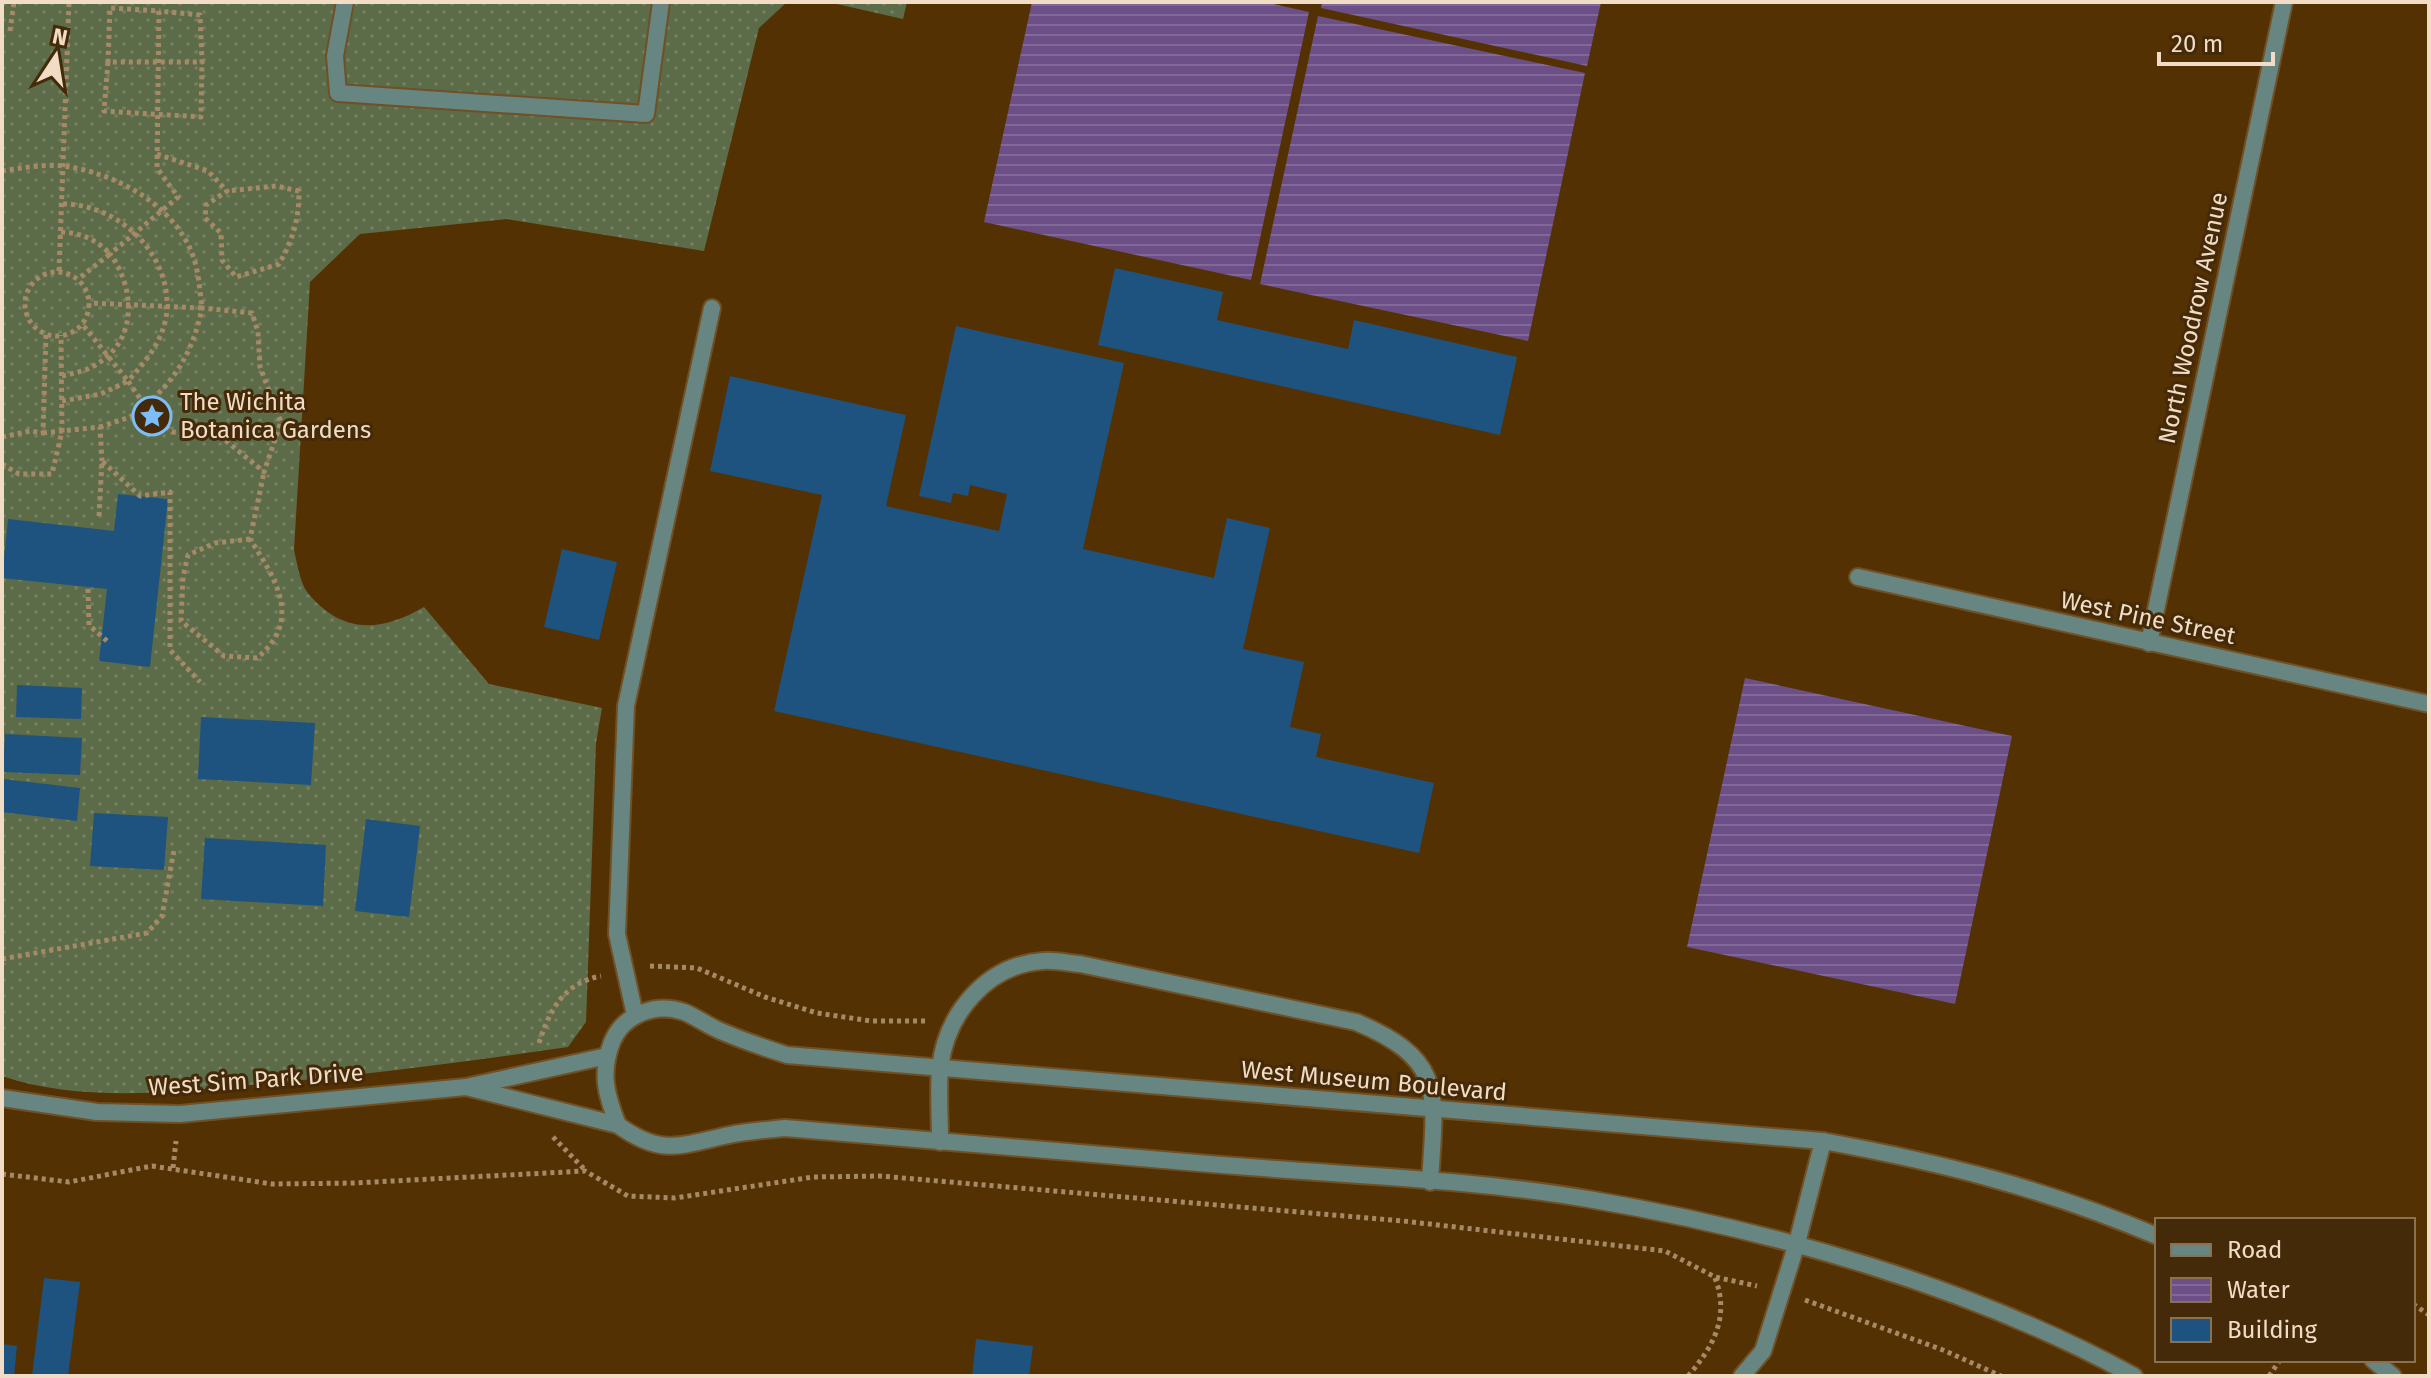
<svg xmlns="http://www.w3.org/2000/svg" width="2431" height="1378" font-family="'Fira Sans',sans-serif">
<defs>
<pattern id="garden-dots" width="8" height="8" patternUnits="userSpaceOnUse" patternTransform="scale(2)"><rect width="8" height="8" fill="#5c6c48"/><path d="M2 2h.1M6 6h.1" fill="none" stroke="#748061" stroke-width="1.8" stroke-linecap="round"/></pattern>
<pattern id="water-rules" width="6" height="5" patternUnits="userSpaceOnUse" patternTransform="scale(2)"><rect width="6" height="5" fill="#6c4f86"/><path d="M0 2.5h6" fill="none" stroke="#816896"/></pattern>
</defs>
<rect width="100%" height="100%" fill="#543102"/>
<g fill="url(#garden-dots)">
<path d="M2,2H787L759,28L704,251L507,219L360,234L310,282L294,550C297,563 300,582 307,592C342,635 381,632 424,607L489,684L602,708L596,743L586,1022L568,1047C466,1062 364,1075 261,1084C180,1092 80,1103 2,1076Z"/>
<path d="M828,2H907L903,19Z"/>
</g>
<g fill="url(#water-rules)">
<path d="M1032,2H1264L1309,12L1251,280L984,222Z"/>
<path d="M1322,2H1601L1587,66L1321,8Z"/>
<path d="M1318,16L1585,73L1528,341L1260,284Z"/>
<path d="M1745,678L2012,736L1955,1004L1687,947Z"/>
</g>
<g fill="#1e537f">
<path d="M1115,268L1223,292L1217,320L1348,349L1354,320L1517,357L1500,435L1098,345Z"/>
<path d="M956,326L1124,363L1083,549L1214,578L1227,518L1270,528L1243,649L1304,662L1290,727L1321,734L1316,757L1434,783L1419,853L774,711L822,495L710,471L730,376L906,415L886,506L999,531L1007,494L970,485L968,496L953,493L951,503L919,496Z"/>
<path d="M118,494L168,499L150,667L99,661L107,589L2,578L8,519L114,531Z"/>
<path d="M562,549L617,562L599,640L544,627Z"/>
<path d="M17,685L82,688L81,719L16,717Z"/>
<path d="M201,717L315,723L311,785L198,779Z"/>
<path d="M5,734L82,738L80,775L3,772Z"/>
<path d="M3,779L80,788L77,821L2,812Z"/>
<path d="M94,813L168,817L164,870L90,866Z"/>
<path d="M366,819L420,826L409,917L355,911Z"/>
<path d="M205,838L326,845L323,906L201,899Z"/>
<path d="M44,1278L80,1282L68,1376H32Z"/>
<path d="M976,1339L1033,1346L1029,1376H972Z"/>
<path d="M2,1344L17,1346L14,1376H2Z"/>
</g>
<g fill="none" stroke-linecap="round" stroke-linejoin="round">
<defs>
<g id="lane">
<path d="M345,2L335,56L338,93L646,114L661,2"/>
<path d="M635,1015L617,934L626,706L712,308"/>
<path d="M940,1142C940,1118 938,1092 940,1068C946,1014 986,965 1043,961C1055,960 1068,963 1080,964L1356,1022C1447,1060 1435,1095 1430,1182"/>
<path d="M1742,1376L1763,1351L1797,1243L1823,1141"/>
</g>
<g id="street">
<path d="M1858,577L2429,704"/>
<path d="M2149,643L2284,2"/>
<path d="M466,1087L618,1125C662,1157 681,1145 729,1135C747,1131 766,1130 785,1128C939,1142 1094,1155 1249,1167C1361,1176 1476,1180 1588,1199C1771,1230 1970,1286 2134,1376"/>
<path d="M2,1098L97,1112L180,1114L466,1087L607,1056"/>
<path d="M618,1125C606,1095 600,1073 612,1042C623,1015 655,1002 684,1012C697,1017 709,1027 723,1032C744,1041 765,1048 787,1055L1823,1141C1943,1163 2043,1188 2157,1236"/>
<path d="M2373,1360L2393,1376"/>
</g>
</defs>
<use href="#lane" stroke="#705025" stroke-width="20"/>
<use href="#street" stroke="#705025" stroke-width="20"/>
<g stroke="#a68a68" stroke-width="5" stroke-dasharray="4 4" stroke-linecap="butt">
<path d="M10,31L14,2"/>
<path d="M108,62L104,111L201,117L202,62"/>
<path d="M157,154L208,171L227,191L206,205L205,218L221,233L222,260L236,277L279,264C293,240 299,219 299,191L276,186L227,191"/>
<path d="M2,171C21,168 44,164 64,166C116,173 177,206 194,259C199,274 200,293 202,308L91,303"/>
<path d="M63,204C116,204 168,250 167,306C167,336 147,360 128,381L145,406C177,378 193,351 202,308L252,313L258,332L260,367L281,422L264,472L219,435L172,432L145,406L130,417L100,427"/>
<path d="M61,232C81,233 96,239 110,254L78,279"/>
<path d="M59,271L69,2"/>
<circle cx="57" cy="304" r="32"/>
<path d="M62,376C74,373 87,371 97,364C138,340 135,287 110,254L178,197L157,168L159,11L110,8L108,62H202L200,15L159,11"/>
<path d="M62,401L101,394L128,381L82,324"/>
<path d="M43,433L100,427L102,461"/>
<path d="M2,437L30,431L43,433L46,333"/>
<path d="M2,464L19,474H52L62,431L61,335"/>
<path d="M99,516L102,461L140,496L170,492V650L200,682"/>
<path d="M250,539L215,543L188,555L183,577L181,621L224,656L257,658C303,620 276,580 250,539L264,472"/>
<path d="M88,589L89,625L107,641"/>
<path d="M2,959L147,933L162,916L174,850"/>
<path d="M650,966L697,968L765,997L817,1013L871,1021H927"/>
<path d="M539,1043C550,1009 564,983 601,976"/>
<path d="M553,1137L585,1170"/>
<path d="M173,1168L176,1141"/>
<path d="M2,1174L69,1182L152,1166L272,1184L354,1183L585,1171L628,1196L675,1198L813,1177L880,1176L1403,1221L1665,1251L1715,1277L1757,1286"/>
<path d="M1805,1300L1943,1350L2001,1376"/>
<path d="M2413,1304L2429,1315"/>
<path d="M1688,1376C1714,1346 1730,1316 1715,1278"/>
<path d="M2269,1376L2280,1360"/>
</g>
<use href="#lane" stroke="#678581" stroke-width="16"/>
<use href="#street" stroke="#678581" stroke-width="16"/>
</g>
<defs>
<symbol id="sight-ring" viewBox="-11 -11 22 22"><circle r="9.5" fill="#442a08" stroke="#7dbef9" stroke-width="1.5"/><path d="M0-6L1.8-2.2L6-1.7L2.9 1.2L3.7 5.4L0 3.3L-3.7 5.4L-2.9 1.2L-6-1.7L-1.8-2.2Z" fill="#7dbef9"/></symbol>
</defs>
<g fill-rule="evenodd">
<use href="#sight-ring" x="130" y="394" width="44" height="44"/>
</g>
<g text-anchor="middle" stroke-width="6" stroke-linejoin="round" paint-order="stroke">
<g font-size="24" fill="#f1dcc6" stroke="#442a08">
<text transform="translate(2193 318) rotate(-78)" y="8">North Woodrow Avenue</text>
<text transform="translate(2148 618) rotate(12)" y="8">West Pine Street</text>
<text transform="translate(256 1080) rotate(-4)" y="8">West Sim Park Drive</text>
<text transform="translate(1374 1081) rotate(5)" y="8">West Museum Boulevard</text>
</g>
<g font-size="24" fill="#f1dcc6" stroke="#442a08" text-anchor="start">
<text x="180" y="410">The Wichita<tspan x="180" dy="28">Botanica Gardens</tspan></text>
</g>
</g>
<rect width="2431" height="1378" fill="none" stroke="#f1dcc6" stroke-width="8"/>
<rect x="2155" y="1218" width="260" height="144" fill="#442a08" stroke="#897154" stroke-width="2"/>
<rect x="2171" y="1244" width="40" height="12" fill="#678581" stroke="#897154" stroke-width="2"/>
<text x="2227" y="1258" font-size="24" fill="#f1dcc6">Road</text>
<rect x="2171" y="1278" width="40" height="24" fill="url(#water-rules)" stroke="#897154" stroke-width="2"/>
<text x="2227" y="1298" font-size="24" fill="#f1dcc6">Water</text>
<rect x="2171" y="1318" width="40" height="24" fill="#1e537f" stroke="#897154" stroke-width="2"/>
<text x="2227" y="1338" font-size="24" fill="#f1dcc6">Building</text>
<g transform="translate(56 56) rotate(12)" stroke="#442a08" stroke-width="6" paint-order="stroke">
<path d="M0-6L14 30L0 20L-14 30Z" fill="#f1dcc6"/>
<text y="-12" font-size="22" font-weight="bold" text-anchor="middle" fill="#f1dcc6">N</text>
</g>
<path d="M2159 52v12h114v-12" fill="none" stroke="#f1dcc6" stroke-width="4"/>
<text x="2171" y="52" font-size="24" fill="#f1dcc6" stroke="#442a08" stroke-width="6" paint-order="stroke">20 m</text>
</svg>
